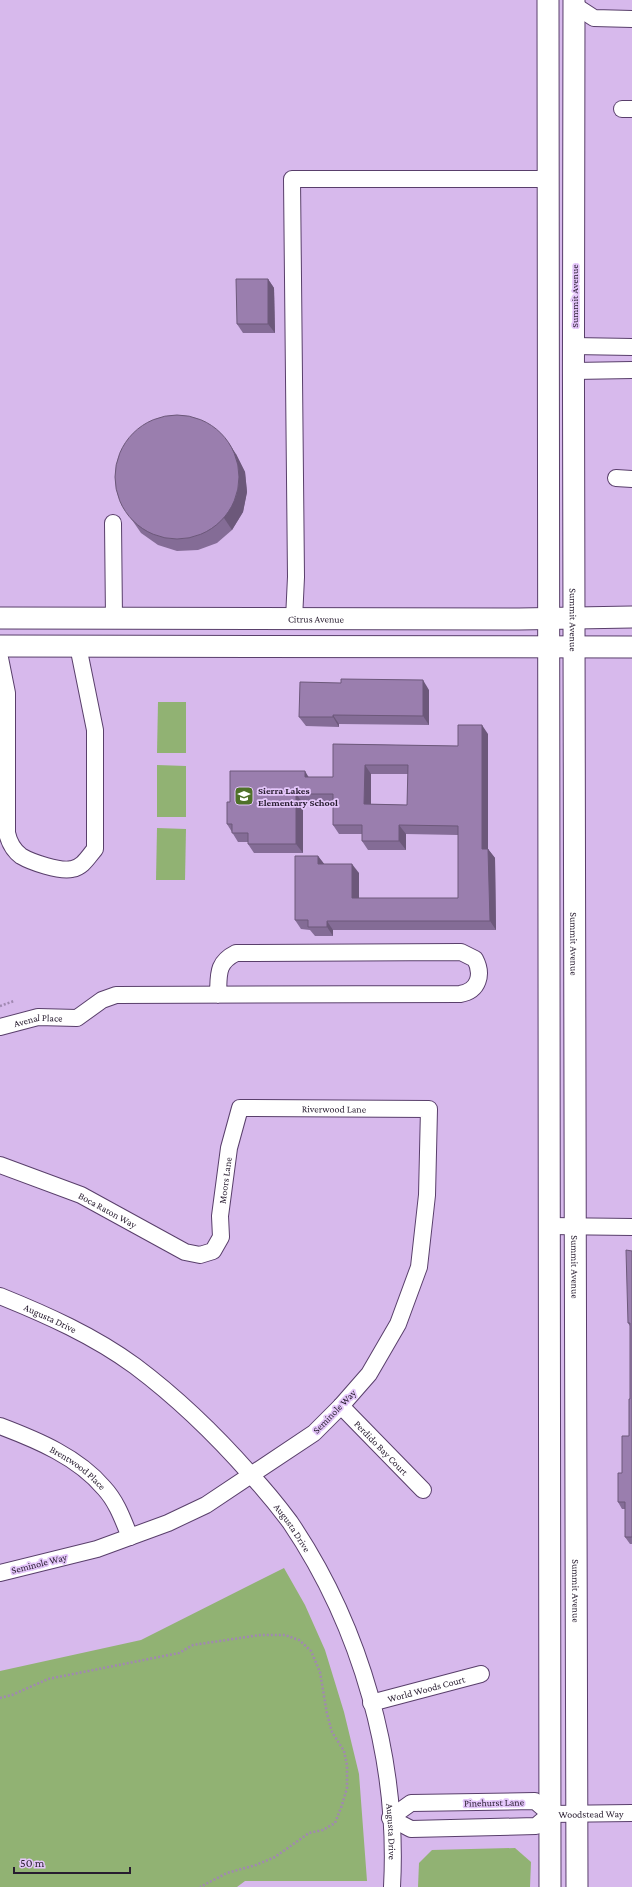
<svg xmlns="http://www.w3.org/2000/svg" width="632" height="1887" font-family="'Crimson Pro',serif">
<rect width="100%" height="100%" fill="#d7b9ec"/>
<g fill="#91b273">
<path d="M158,702H186V753H157Z"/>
<path d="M157,765L186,766V817H157Z"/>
<path d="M157,828L186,829L185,880H156Z"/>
<path d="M284,1568L305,1605L325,1650L344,1712L359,1774L367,1881H245L237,1887H0V1671L141,1640Z"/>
<path d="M515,1848L531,1862L530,1887H418L419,1863L432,1850Z"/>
</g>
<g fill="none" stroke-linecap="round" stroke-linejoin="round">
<defs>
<g id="minor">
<path d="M574,5L594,18L632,19"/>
<path d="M622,109H632"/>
<path d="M574,346L632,347"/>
<path d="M574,371L632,370"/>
<path d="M616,478L632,479"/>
<path d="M113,523L114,618"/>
<path d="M294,619L296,577L292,179H548"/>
<path d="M0,658L7,693V833C9,842 13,850 21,856C31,862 60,872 72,869C83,867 88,857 95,849V730L78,646"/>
<path id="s1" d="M0,1027L38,1017L77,1018L102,1000L116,995L460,994C479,991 483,974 475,959L461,952L236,953C216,963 219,975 218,995"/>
<path id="s2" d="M0,1165L81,1195L185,1252L200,1255L213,1251L221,1237L220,1216L229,1148L240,1108L429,1109L427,1195L419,1267L398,1324L369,1374L341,1406L314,1433L206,1505L168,1523L97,1549L0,1573"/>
<path d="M549,1226L632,1227"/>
<path id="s3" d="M0,1296C47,1315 94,1336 135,1366C179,1399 215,1434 251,1475C265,1490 278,1506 290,1522C361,1627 399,1760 392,1887"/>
<path id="s4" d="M341,1406L423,1490"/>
<path id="s5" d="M0,1426C37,1440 78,1457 104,1488C117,1502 123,1520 130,1537"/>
<path id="s6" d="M371,1703L481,1674"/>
<path d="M535,1801L550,1814L536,1826L411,1829L390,1818L411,1803Z"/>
<path id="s7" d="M550,1814L632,1813"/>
</g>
<g id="major">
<path d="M548,0L550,1887"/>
<path id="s8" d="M574,0C572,629 576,1258 577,1887"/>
<path id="s9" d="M0,618L519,619L632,617"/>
<path d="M0,646L632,647"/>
</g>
</defs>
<use href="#minor" stroke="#593f6b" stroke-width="18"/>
<use href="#major" stroke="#593f6b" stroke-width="23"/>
<g stroke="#a088b1" stroke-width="2.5" stroke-dasharray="2 2" stroke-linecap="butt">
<path d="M0,1006L14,1001"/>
<path d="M0,1698L12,1695L48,1679L179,1653L193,1645L260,1635H285L299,1640L311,1651L320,1672L327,1714L332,1732L344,1751L347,1765V1788L342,1805L335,1823L323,1830L309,1833L275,1857L256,1865L227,1873L200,1887"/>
</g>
<use href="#minor" stroke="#fff" stroke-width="16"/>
<use href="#major" stroke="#fff" stroke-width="21"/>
</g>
<g fill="#846c96" fill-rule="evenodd">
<path d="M268,279L274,288L275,333H243L237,324Z"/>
<path d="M236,454L245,472L247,492L243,512L232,530L217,543L198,550L177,551L158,545L141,533L121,504Z"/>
<path d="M429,690V725L339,724V727L306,726L299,717Z"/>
<path d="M488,734V849L495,858L496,930H333V936H315L310,930L301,929L295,920L318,856L324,864L359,873V898H458V835L406,834V850H368L362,841V834H339L333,825V803H303V853H254L248,844V842H238L227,824L230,802L308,777H333V744L458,746ZM371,774H408L407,805L371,804Z"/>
<path d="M632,1251V1544H630L625,1537V1509H622L618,1502L629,1436L630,1399V1326L628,1323Z"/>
</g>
<g fill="#6c587a">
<path d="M268,279L274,288L275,333L268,324Z"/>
<path d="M228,442L236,454L245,472L247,492L243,512L232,530L224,518Z"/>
<path d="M423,680L429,690V725L423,716Z"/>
<path d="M333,715L339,724V727L333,717Z"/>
<path d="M482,725L488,734V849L495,858L496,930L490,921L482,849Z"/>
<path d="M365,765L371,774V813L364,804Z"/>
<path d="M305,771L311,781L305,777Z"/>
<path d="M296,794L303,803V853L296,844Z"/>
<path d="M399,825L406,834V850L399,841Z"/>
<path d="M318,856L325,865L318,864Z"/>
<path d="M352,864L359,873V908L352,898Z"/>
<path d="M327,921L333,930V936L327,927Z"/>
</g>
<g fill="#9a7eae" stroke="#6c587a" fill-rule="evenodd">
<path d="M236,279H268V324H237Z"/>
<circle cx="177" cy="477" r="62"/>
<path d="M341,679L423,680V716L333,715V717H299L300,682L341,683Z"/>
<path d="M458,725H482V849H488L490,921H327V927H308V920H295V856H318V864H352V898H458V826L399,825V841H362V825H333V794H296V844H248V833H232V824H227V802H230V771H305V777H333V744L458,746ZM365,765H408L407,805L364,804Z"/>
<path d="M626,1250L632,1251V1537H625V1502H618V1473H622V1436H629V1399H630V1323H628Z"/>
</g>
<defs>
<symbol id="school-square" viewBox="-11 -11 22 22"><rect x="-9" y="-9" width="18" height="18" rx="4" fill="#4f7129" stroke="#e4c6fa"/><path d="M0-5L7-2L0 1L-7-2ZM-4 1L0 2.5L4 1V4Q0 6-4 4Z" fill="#fff"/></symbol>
</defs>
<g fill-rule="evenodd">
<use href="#school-square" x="233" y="785" width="22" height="22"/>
</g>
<g text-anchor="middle" stroke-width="3.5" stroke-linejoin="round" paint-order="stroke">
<g font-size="10" fill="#271c2f" stroke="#e4c6fa">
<text transform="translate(574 296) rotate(-90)" y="4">Summit Avenue</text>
<text dy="4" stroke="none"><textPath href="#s9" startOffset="316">Citrus Avenue</textPath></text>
<text dy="4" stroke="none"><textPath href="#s8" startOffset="620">Summit Avenue</textPath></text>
<text dy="4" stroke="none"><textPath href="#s8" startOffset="944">Summit Avenue</textPath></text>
<text dy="4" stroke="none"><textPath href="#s1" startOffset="39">Avenal Place</textPath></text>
<text dy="4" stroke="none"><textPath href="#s2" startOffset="475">Riverwood Lane</textPath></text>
<text dy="4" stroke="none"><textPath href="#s2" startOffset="307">Moors Lane</textPath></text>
<text dy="4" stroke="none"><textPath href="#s2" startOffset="117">Boca Raton Way</textPath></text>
<text dy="4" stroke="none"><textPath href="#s8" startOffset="1267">Summit Avenue</textPath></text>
<text dy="4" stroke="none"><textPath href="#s3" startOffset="55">Augusta Drive</textPath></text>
<text transform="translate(334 1411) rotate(-46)" y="4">Seminole Way</text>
<text dy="4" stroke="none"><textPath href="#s4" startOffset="58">Perdido Bay Court</textPath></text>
<text dy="4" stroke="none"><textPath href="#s5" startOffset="89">Brentwood Place</textPath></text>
<text dy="4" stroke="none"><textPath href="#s3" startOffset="379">Augusta Drive</textPath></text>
<text transform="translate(39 1563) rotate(-14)" y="4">Seminole Way</text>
<text dy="4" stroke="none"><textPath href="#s8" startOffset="1591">Summit Avenue</textPath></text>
<text dy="4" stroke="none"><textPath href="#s6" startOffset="57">World Woods Court</textPath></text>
<text transform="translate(494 1802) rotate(-1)" y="4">Pinehurst Lane</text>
<text dy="4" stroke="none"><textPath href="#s7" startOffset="41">Woodstead Way</textPath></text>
<text dy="4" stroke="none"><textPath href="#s3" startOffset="703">Augusta Drive</textPath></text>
</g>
<g font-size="10" font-weight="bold" fill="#271c2f" stroke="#e4c6fa" text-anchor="start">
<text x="258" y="794">Sierra Lakes<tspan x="258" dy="12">Elementary School</tspan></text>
</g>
</g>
<path d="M14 1867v6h116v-6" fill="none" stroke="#271c2f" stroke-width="2"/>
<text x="20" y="1867" font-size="12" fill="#271c2f" stroke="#e4c6fa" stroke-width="3" paint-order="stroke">50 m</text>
</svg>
